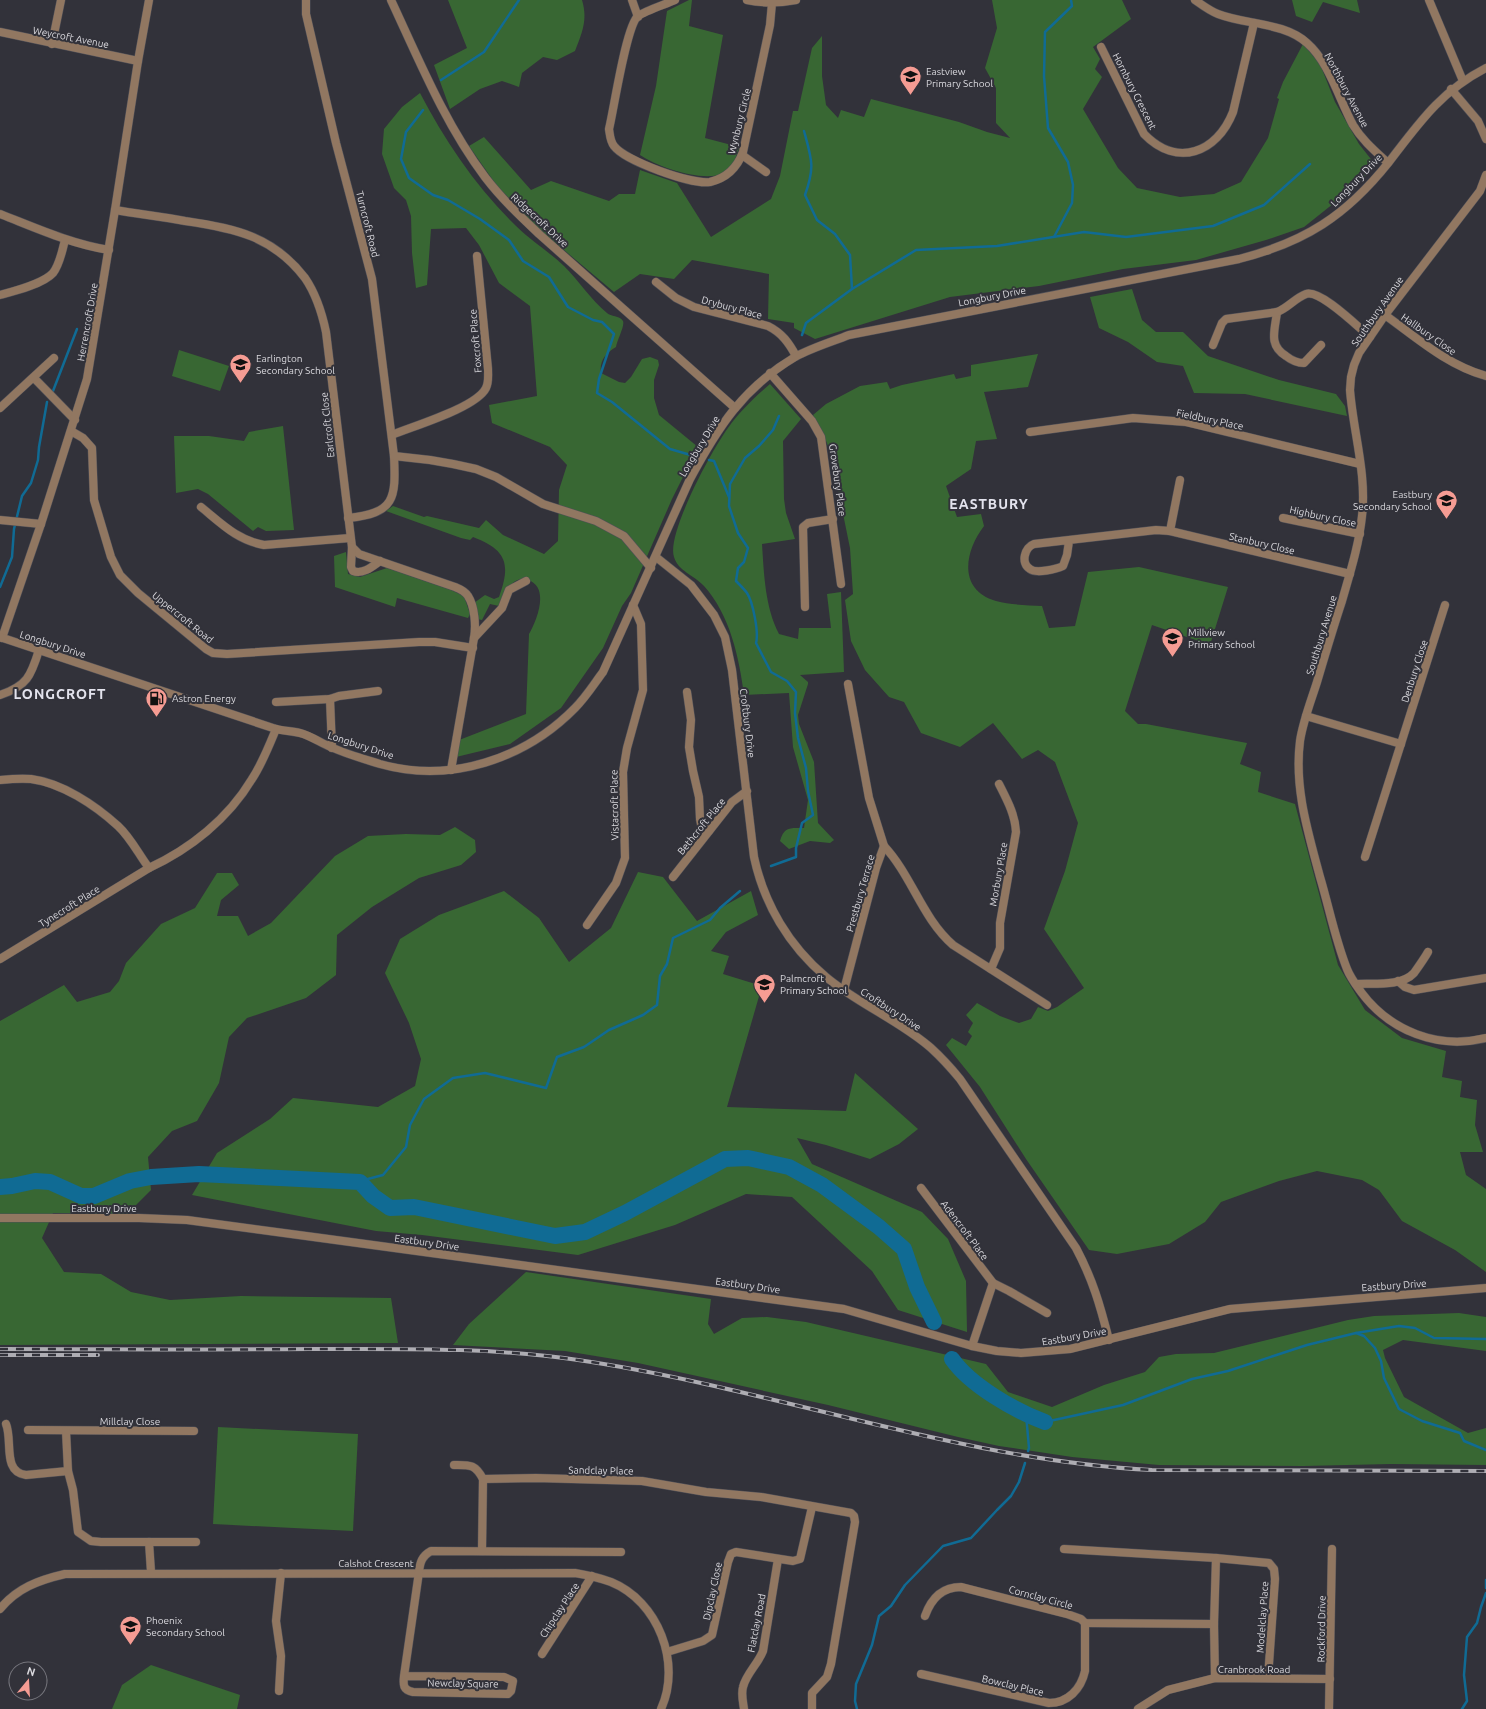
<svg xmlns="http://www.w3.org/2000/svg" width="1486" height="1709" font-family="Ubuntu,sans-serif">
<rect width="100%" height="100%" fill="#32323a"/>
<g fill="#386733">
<path d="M448,0H582C588,20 582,33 575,51L557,60L543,57L522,73L519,87L502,81L480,89L450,109L434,65L467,48Z"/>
<path d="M689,0H692L689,26L723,35L705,138L739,147C737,156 732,170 722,174C701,182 658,167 640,155L656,86L667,11Z"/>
<path d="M992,0H1122L1131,19L1093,47L1100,59L1095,69L1102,77L1083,109L1118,168L1137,188L1180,197L1214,194L1241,182L1268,138L1279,99L1277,98L1283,82L1303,44L1320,64L1335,102L1359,144L1374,163L1363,180L1304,227L1266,240L1196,260L1123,269L1039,286L950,297L815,339L794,328V323L768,319L769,274L692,260L674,279L640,274L614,292L539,229L497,186L469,146L484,137L531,190L551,181L609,201L619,194H635L640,170L677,183L711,237L771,199L780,176L793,111H798L812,48L822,36V76L826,105L838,118L841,110L864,117L871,99L959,122L987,132L1010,138L996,123V88L985,68L997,28Z"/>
<path d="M1292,0H1357L1360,13L1323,2L1312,22L1296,16Z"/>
<path d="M420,93C444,139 474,184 511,221C527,238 547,250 564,266C579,281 591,300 607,313C611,317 619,315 623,321C625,326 617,340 616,347C606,353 599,361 601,373L619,382L625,383L631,377L642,359L650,357L658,360L659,365L654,380V398L659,415L698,447L672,499L631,593L622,606L603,648L561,708L510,744L456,757L454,742L526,714L529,634C537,620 550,587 528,580C524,578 518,579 514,582C507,588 503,598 499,606L490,604L482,620L477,619L474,603L485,595L494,599L499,597C511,564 507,550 473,537L470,540L461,538L386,511L393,506L424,517L427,516L479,528L486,520L503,535L544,554L558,541L559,490L567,465L550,447L492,423L489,405L537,396L530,306L499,283L479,245L466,228L431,229L427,285L416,288L412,253L411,216L406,200L394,188L382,154L384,129L402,107Z"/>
<path d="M1132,289L1142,320L1156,332H1183L1208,356L1279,380L1336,394L1345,406L1347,416L1245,394L1194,393L1183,366L1157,362L1128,342L1099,328L1090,297Z"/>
<path d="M179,350L229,366L220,391L172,376Z"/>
<path d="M1038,354L1028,387L984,392L997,439L976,441L971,469L946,486L957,517L981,514L984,526C965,551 957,589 996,601C1010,605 1027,605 1042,606L1049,628L1075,626L1088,572L1139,567L1228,587L1210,645L1152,625L1125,711L1138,724H1146L1247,743L1240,764L1261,772L1258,792L1295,804L1338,965L1365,1010L1402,1038L1446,1051L1442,1077L1462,1081L1460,1097L1477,1100L1475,1125L1483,1152H1460L1466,1175L1486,1189V1272L1455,1250L1402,1221L1379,1190L1362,1180L1317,1171L1279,1181L1221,1202L1205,1222L1169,1244L1117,1254L1089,1250L1026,1159L980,1087L946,1045L952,1038L966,1046L972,1036L968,1032L973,1023L966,1015L977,1003L1000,1016L1019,1023L1031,1019L1038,1007L1048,1011L1057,1007L1084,988L1044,929L1065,871L1078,823L1055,762L1038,750L1022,759L993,723L960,747L921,733L904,702L889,697L865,670L851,641L845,600L853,594L850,548L832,460L827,443L813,415L826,404L860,386L887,382L890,389L902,385L954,374L956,379L971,376V365Z"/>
<path d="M770,384L801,419L783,441L784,499L786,513L795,539L762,544C764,574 765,607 779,634L798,639L799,628H831L827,594L841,592L844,672L800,675L808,682V684L798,715L799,724L814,762L818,823L834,840L830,843L810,841L789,849L780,841C784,826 791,828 804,828L808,800L793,747L789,693L744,695C739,657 730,615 704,586C694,575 678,571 674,557C666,534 713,448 728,428C740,411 755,397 770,384Z"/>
<path d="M283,426L294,530L266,531L258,527L253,531L208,494L198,489L176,493L174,436H209L244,441L249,432Z"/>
<path d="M346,552L348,574L360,577L387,568L451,590L464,596L470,614L468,618L397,598L395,607L335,587L334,556Z"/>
<path d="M455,827L475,840L476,852L461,865L419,878L372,907L337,935L336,975L306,998L247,1018L229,1037L219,1083L197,1121L172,1131L148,1157L151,1190L127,1214L53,1213L42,1238L64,1272L101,1274L131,1292L170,1300L241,1296L391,1298L398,1343L0,1345V1021L64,985L77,1002L110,992L119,981L126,963L161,924L195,908L217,873H232L239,885L221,900L217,916H238L248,936L271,923L335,856L368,836L406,834L440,835Z"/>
<path d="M638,872L663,877L697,921L751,891L758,915L726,932L711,951L729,956L723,974L762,986L727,1107L846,1111L855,1073L918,1129L899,1144L870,1159L826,1145L797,1138L812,1164L922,1212L948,1239L966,1281L967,1332L898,1310L872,1271L792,1197L746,1194L675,1225L578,1255L422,1235L376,1231L192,1195L217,1153L270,1119L293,1098L378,1107L415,1086L421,1059L409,1023L385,973L400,939L439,915L504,891L539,918L569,962L611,928Z"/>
<path d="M526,1272L711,1299L708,1324L714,1334L742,1318L767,1317L806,1322L986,1364L1008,1392L1052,1407L1104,1385L1145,1372L1159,1357L1176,1354L1214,1353L1348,1320L1374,1316L1459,1313L1486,1317V1351L1403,1340L1383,1350L1385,1358L1404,1397L1468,1433L1486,1428V1465L1391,1464L1303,1466L1159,1465L1072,1457L999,1446L958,1437L828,1405L638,1363L565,1351L453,1345L469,1324Z"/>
<path d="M218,1427L358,1434L353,1531L213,1524Z"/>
<path d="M151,1665L240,1695L237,1709H112L122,1685Z"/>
</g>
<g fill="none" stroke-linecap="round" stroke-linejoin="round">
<g stroke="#106b94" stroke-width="2.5">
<path d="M441,80L484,52L519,0"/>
<path d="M423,110L406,132L401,159L409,178L433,195L448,200L480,219L509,240L523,261L549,277L568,307L593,320L602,322L614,334L599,379L597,393L612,402L670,449L694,456"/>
<path d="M804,131C812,160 815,167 805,195L817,220L835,234L850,255L852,289"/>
<path d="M1054,237L1072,203L1073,185L1068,162L1048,128L1044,76L1045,32L1072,6L1071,0"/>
<path d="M802,335L806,323L852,289L916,250L997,246L1084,232L1126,237L1213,226L1264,205L1310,164"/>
<path d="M53,391L77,329"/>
<path d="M709,460L714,461L729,497"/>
<path d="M0,587L12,557L14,529L22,496L31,483L38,460L39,447L47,402"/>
<path d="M771,866L796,857V848L802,823L813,815L808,791L806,768L798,738L795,713L796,692L787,681L771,672L756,643C759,633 753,602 747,593C744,589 740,585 736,581L738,568L744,562L748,548L738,533L729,506L730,484L745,458L759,446L773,430L779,416"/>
<path d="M360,1182L364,1180L383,1175L406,1147L410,1125L424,1099L453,1078L485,1073L546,1088L557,1057L584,1047L609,1030L643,1015L657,1005L660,976L667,964L673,938L710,920L720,908L740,891"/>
<path d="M1356,1333L1364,1336L1375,1348L1381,1361L1384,1378L1399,1409L1422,1421L1460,1433L1464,1441L1486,1450"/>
<path d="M1026,1414L1029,1448L1028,1451"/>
<path d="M1045,1422L1123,1405L1192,1379L1228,1371L1307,1345L1356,1333L1399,1326L1415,1328L1434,1338L1486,1339"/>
<path d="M1486,1580V1588"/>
<path d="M857,1709L855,1701L856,1684L872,1645L879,1616L891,1606L905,1585L943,1546L971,1538L997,1510L1011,1496L1019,1482L1025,1463"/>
<path d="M1462,1709L1467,1701L1464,1675L1467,1637L1477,1623L1481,1607L1486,1593"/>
</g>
<g stroke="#106b94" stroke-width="16">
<path d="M0,1187L12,1186L35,1181L50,1182L81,1196H94L130,1181L151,1177L199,1174L360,1182L373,1196L390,1208L414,1207L555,1236L585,1232L625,1213L725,1159L748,1158L789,1167L822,1185L879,1227L904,1249L917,1287L934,1322"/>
<path d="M952,1359C970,1385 1015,1411 1045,1422"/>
</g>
<defs>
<g id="minor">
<path d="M306,0V14L336,143L372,279L394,456C396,499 395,513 348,518"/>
<path d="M391,0C419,60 445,124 485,177C501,198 520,216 539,234L735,408"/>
<path d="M632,0L638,17"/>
<path d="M675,0C666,4 645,11 638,16C626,26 614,109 609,129C610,135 610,141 614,146C625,161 692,185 710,182C727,178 737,168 743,152L770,25L772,3"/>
<path d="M747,0C764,4 779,3 796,0"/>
<path d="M1195,0C1202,5 1210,11 1218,14C1246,25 1284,22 1307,43C1329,62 1339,99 1353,125C1362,140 1375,151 1388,163"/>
<path d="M1429,0L1463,81"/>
<path d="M0,32L138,61"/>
<path d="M52,44L61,0"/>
<path d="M1101,47L1144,134C1177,168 1217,153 1233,112L1254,23"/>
<path d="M1451,89L1478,121L1486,139"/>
<path d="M742,155L766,172"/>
<path d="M1486,175L1480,191L1385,315L1370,337L1359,353L1354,365L1351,377L1350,390C1353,431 1367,474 1362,516C1359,545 1350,573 1342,601C1333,628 1325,655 1317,682C1311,701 1303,721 1300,741C1294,788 1308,832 1320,877C1329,907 1335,939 1347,969C1350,977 1356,985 1361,992C1390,1031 1438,1050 1486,1038"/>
<path d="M115,210C139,214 162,217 185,221C234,228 273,236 305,278C316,294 322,313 326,332L352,547L359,554L455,587C460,589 465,591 468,596C475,607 476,626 474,638L451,770"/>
<path d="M0,214C36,228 71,244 109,250"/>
<path d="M656,282L676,298L694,307L768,326C782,333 789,343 796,356"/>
<path d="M0,295C15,291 43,284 53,273C60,264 62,251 65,240"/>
<path d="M1277,312C1275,330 1268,345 1286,356C1291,360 1297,363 1304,363L1321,345"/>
<path d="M1385,315C1417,338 1447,365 1486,376"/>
<path d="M1213,345L1222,323L1226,319L1277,312C1288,308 1295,298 1306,294C1320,289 1358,327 1370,337"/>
<path d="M770,373L812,421L821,437L841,584"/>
<path d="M34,378L75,420"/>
<path d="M0,408L54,358"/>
<path d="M71,431L83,438L92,448L94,500L111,557L120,575L138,593L206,649L213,653L227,654L419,642H435L473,648"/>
<path d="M1030,432L1133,418L1186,422L1360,464"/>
<path d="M392,435C413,426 476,408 486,388C489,382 488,375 488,369L477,256"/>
<path d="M394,456L430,460L453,464L476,469L496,477L543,504L596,521L624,536L651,568"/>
<path d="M201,507C222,524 237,540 264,545L350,538"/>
<path d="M1283,518L1360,534"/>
<path d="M0,520L41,524"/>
<path d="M1170,531L1180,480"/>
<path d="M1069,541L1067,555L1063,566C1057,569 1036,574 1030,569C1020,563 1025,547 1034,544L1156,530L1170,531L1350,574"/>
<path d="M352,547L351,567L353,571C363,575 373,566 380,561"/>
<path d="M805,607L803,527L808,523L833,519"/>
<path d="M2,638L41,524L87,379L115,210L138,61L149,0"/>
<path d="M474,638L502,608L509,590L526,581"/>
<path d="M687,692L691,720L689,747L693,771L699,797L700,819L701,824L709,831"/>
<path d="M0,695C27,686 31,676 39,650"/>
<path d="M330,699L332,748"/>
<path d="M276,702L330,699L339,696L378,691"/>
<path d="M1306,716L1401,744"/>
<path d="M0,780C10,779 20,778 31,779C62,783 95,805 118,826C131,838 139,855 149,868"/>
<path d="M884,846C912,876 922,918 953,945L1047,1005"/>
<path d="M1365,857L1445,605"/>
<path d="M673,877L732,802L747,791"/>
<path d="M587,925L616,883L625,858L623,772L627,748L643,690L641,624L633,605"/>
<path d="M0,959L149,868C190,849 228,819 252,779C262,764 269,746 276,729"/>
<path d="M991,969L1000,948V923L1016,832C1015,814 1007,800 999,784"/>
<path d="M1398,981L1405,987L1414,990L1486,978"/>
<path d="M1356,984C1373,983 1401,987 1414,973C1419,966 1424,959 1428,952"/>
<path d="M844,990L876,868L884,846L869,798L848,684"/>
<path d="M921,1188L993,1283L1009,1291L1047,1313"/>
<path d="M972,1346L993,1283"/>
<path d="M6,1424C13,1441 2,1472 26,1475L68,1471"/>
<path d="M28,1430L194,1431"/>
<path d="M66,1431L68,1471L73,1490L78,1532L91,1541L101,1542H196"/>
<path d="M454,1465C470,1465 475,1464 483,1479L482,1551"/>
<path d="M483,1479L536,1478L642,1481L706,1492L761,1497L851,1513L854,1516L855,1522L831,1664L827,1677L812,1693V1709"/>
<path d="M149,1542L151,1572"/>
<path d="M1064,1549L1216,1558L1269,1563L1274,1569L1275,1579L1268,1678"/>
<path d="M0,1609C17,1588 39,1580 65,1574L575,1573C587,1575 600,1578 611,1582C658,1601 682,1663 661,1709"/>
<path d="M925,1616C931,1599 942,1587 961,1587L1067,1614L1081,1619L1085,1623L1214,1624"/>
<path d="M667,1652L703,1641L712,1635L728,1562L731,1554L736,1552L793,1561L800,1559L812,1507"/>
<path d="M542,1654L592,1576"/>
<path d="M921,1674L1049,1703C1068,1703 1081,1689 1085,1671V1623"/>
<path d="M404,1676L504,1677L513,1681L511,1691L508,1694L413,1692C403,1690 403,1685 404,1676L419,1572C420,1562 422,1556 431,1551L621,1552"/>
<path d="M1215,1678L1214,1624L1216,1558"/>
<path d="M279,1691L281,1656L276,1621L281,1573"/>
<path d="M744,1709C743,1702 741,1694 743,1687C746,1674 758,1664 763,1651L778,1559"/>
<path d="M1138,1709L1168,1690L1215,1678L1330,1679"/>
<path d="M1329,1709L1332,1549"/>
</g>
<g id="tertiary">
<path d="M656,557L691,585L714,615L725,637L732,670L754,857C764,904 789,946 826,977C858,1004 899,1020 931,1048C942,1058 951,1068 960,1079L1076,1248C1093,1280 1100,1305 1109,1340"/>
<path d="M0,637L276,729C284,731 292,731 300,733C311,736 321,743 331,747C346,754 364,759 380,764C450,784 525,759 575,708C586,697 594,684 603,672L690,479C718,427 743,388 795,357C811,348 831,342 849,335L1239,259C1305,242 1346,216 1389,162C1419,123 1441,91 1486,68"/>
<path d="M0,1218H139L187,1220L321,1238L844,1309L972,1346L997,1351L1021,1353L1070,1349L1230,1309L1486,1288"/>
</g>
</defs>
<use href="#minor" stroke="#505058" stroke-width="9"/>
<use href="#tertiary" stroke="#505058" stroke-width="9"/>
<use href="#minor" stroke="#917761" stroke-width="8"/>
<use href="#tertiary" stroke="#917761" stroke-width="8"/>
<defs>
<g id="rail">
<path d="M0,1349C103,1349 207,1350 310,1349C397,1349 492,1347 578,1360C771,1388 956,1460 1152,1470L1486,1471"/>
<path d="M0,1355H98"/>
</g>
</defs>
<use href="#rail" stroke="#aeadb3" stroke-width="4"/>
<use href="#rail" stroke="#32323a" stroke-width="2.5" stroke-dasharray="8" stroke-linecap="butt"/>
</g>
<defs>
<symbol id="school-pin" viewBox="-11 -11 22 30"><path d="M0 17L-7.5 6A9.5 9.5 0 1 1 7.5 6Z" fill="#f59c93" stroke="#32323a"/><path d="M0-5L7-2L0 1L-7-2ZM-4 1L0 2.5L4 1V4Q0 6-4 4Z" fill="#111"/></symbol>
<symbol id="fuel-pin" viewBox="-11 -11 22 30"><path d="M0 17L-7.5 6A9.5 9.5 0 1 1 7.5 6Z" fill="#f59c93" stroke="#32323a"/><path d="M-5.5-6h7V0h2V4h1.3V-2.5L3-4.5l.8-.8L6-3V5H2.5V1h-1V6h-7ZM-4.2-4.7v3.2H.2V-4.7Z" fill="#111"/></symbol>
</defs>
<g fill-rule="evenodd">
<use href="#school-pin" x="898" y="64" width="25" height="34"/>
<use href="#school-pin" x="228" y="352" width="25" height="34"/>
<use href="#school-pin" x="1434" y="488" width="25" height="34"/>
<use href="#school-pin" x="1160" y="626" width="25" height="34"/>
<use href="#fuel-pin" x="144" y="686" width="25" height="34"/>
<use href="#school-pin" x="752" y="972" width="25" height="34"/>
<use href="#school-pin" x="118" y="1614" width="25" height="34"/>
</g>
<g text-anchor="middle" stroke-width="4" stroke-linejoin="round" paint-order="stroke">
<g font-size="10" fill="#dad9de" stroke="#32323a">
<text transform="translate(71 37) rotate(11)" y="4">Weycroft Avenue</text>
<text transform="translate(1347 90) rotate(62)" y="4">Northbury Avenue</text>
<text transform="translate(1135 91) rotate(63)" y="4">Hornbury Crescent</text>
<text transform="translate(739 121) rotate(-76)" y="4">Wynbury Circle</text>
<text transform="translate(1356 180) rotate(-46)" y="4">Longbury Drive</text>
<text transform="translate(540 220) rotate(43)" y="4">Ridgecroft Drive</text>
<text transform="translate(368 224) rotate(76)" y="4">Turncroft Road</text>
<text transform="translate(992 296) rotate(-11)" y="4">Longbury Drive</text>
<text transform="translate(732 307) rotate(15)" y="4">Drybury Place</text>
<text transform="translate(1377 311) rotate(-55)" y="4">Southbury Avenue</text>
<text transform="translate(87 322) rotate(-80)" y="4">Herrencroft Drive</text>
<text transform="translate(1429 334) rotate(35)" y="4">Hallbury Close</text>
<text transform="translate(475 341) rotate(-95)" y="4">Foxcroft Place</text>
<text transform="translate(1210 419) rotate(12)" y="4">Fieldbury Place</text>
<text transform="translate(327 425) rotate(-96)" y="4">Earlcroft Close</text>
<text transform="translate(699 446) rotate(-59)" y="4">Longbury Drive</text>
<text transform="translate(838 480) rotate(82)" y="4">Grovebury Place</text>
<text transform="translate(1323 516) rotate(12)" y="4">Highbury Close</text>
<text transform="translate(1262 543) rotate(13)" y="4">Stanbury Close</text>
<text transform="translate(183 617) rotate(39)" y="4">Uppercroft Road</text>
<text transform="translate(1321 635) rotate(-73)" y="4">Southbury Avenue</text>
<text transform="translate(53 644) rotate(18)" y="4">Longbury Drive</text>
<text transform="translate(1414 671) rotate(-72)" y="4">Denbury Close</text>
<text transform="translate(748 723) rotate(83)" y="4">Croftbury Drive</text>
<text transform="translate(361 745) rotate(18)" y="4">Longbury Drive</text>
<text transform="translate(614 805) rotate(-91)" y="4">Vistacroft Place</text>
<text transform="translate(701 826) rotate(-51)" y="4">Bethcroft Place</text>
<text transform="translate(998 874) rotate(-80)" y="4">Morbury Place</text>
<text transform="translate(860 893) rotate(-74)" y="4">Prestbury Terrace</text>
<text transform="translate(69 906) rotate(-32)" y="4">Tynecroft Place</text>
<text transform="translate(891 1009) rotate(33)" y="4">Croftbury Drive</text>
<text x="104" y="1212">Eastbury Drive</text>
<text transform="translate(965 1230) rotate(53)" y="4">Adencroft Place</text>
<text transform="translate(427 1242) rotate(8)" y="4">Eastbury Drive</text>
<text transform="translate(748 1285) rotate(8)" y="4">Eastbury Drive</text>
<text transform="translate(1394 1285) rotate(-4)" y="4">Eastbury Drive</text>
<text transform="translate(1074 1336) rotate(-10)" y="4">Eastbury Drive</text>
<text x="130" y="1425">Millclay Close</text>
<text transform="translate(601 1470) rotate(1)" y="4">Sandclay Place</text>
<text x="376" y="1567">Calshot Crescent</text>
<text transform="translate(712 1591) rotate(-78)" y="4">Dipclay Close</text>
<text transform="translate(1041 1597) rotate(15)" y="4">Cornclay Circle</text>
<text transform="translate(559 1610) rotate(-57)" y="4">Chipclay Place</text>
<text transform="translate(1262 1617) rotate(-86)" y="4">Modelclay Place</text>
<text transform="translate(756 1623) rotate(-79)" y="4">Flatclay Road</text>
<text transform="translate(1321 1629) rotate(-89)" y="4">Rockford Drive</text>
<text x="1254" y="1673">Cranbrook Road</text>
<text transform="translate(463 1683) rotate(1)" y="4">Newclay Square</text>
<text transform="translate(1013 1685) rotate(13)" y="4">Bowclay Place</text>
</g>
<g font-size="10" fill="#dad9de" stroke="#32323a" text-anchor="start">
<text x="926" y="75">Eastview<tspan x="926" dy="12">Primary School</tspan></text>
<text x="256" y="362">Earlington<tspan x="256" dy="12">Secondary School</tspan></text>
<text x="1432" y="498" text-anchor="end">Eastbury<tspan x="1432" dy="12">Secondary School</tspan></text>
<text x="1188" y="636">Millview<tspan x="1188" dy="12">Primary School</tspan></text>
<text x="172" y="702">Astron Energy</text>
<text x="780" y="982">Palmcroft<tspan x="780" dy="12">Primary School</tspan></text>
<text x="146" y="1624">Phoenix<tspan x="146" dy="12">Secondary School</tspan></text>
</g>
<g font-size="14" font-weight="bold" letter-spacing="1" fill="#e3e3ed" stroke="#32323a">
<text x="989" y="509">EASTBURY</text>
<text x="60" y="699">LONGCROFT</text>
</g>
</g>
<g transform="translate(28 1681) rotate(18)"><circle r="19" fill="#32323a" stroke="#75757c"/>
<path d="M0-3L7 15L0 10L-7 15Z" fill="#f59c93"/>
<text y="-6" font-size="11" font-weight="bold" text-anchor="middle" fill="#dad9de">N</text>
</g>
</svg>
